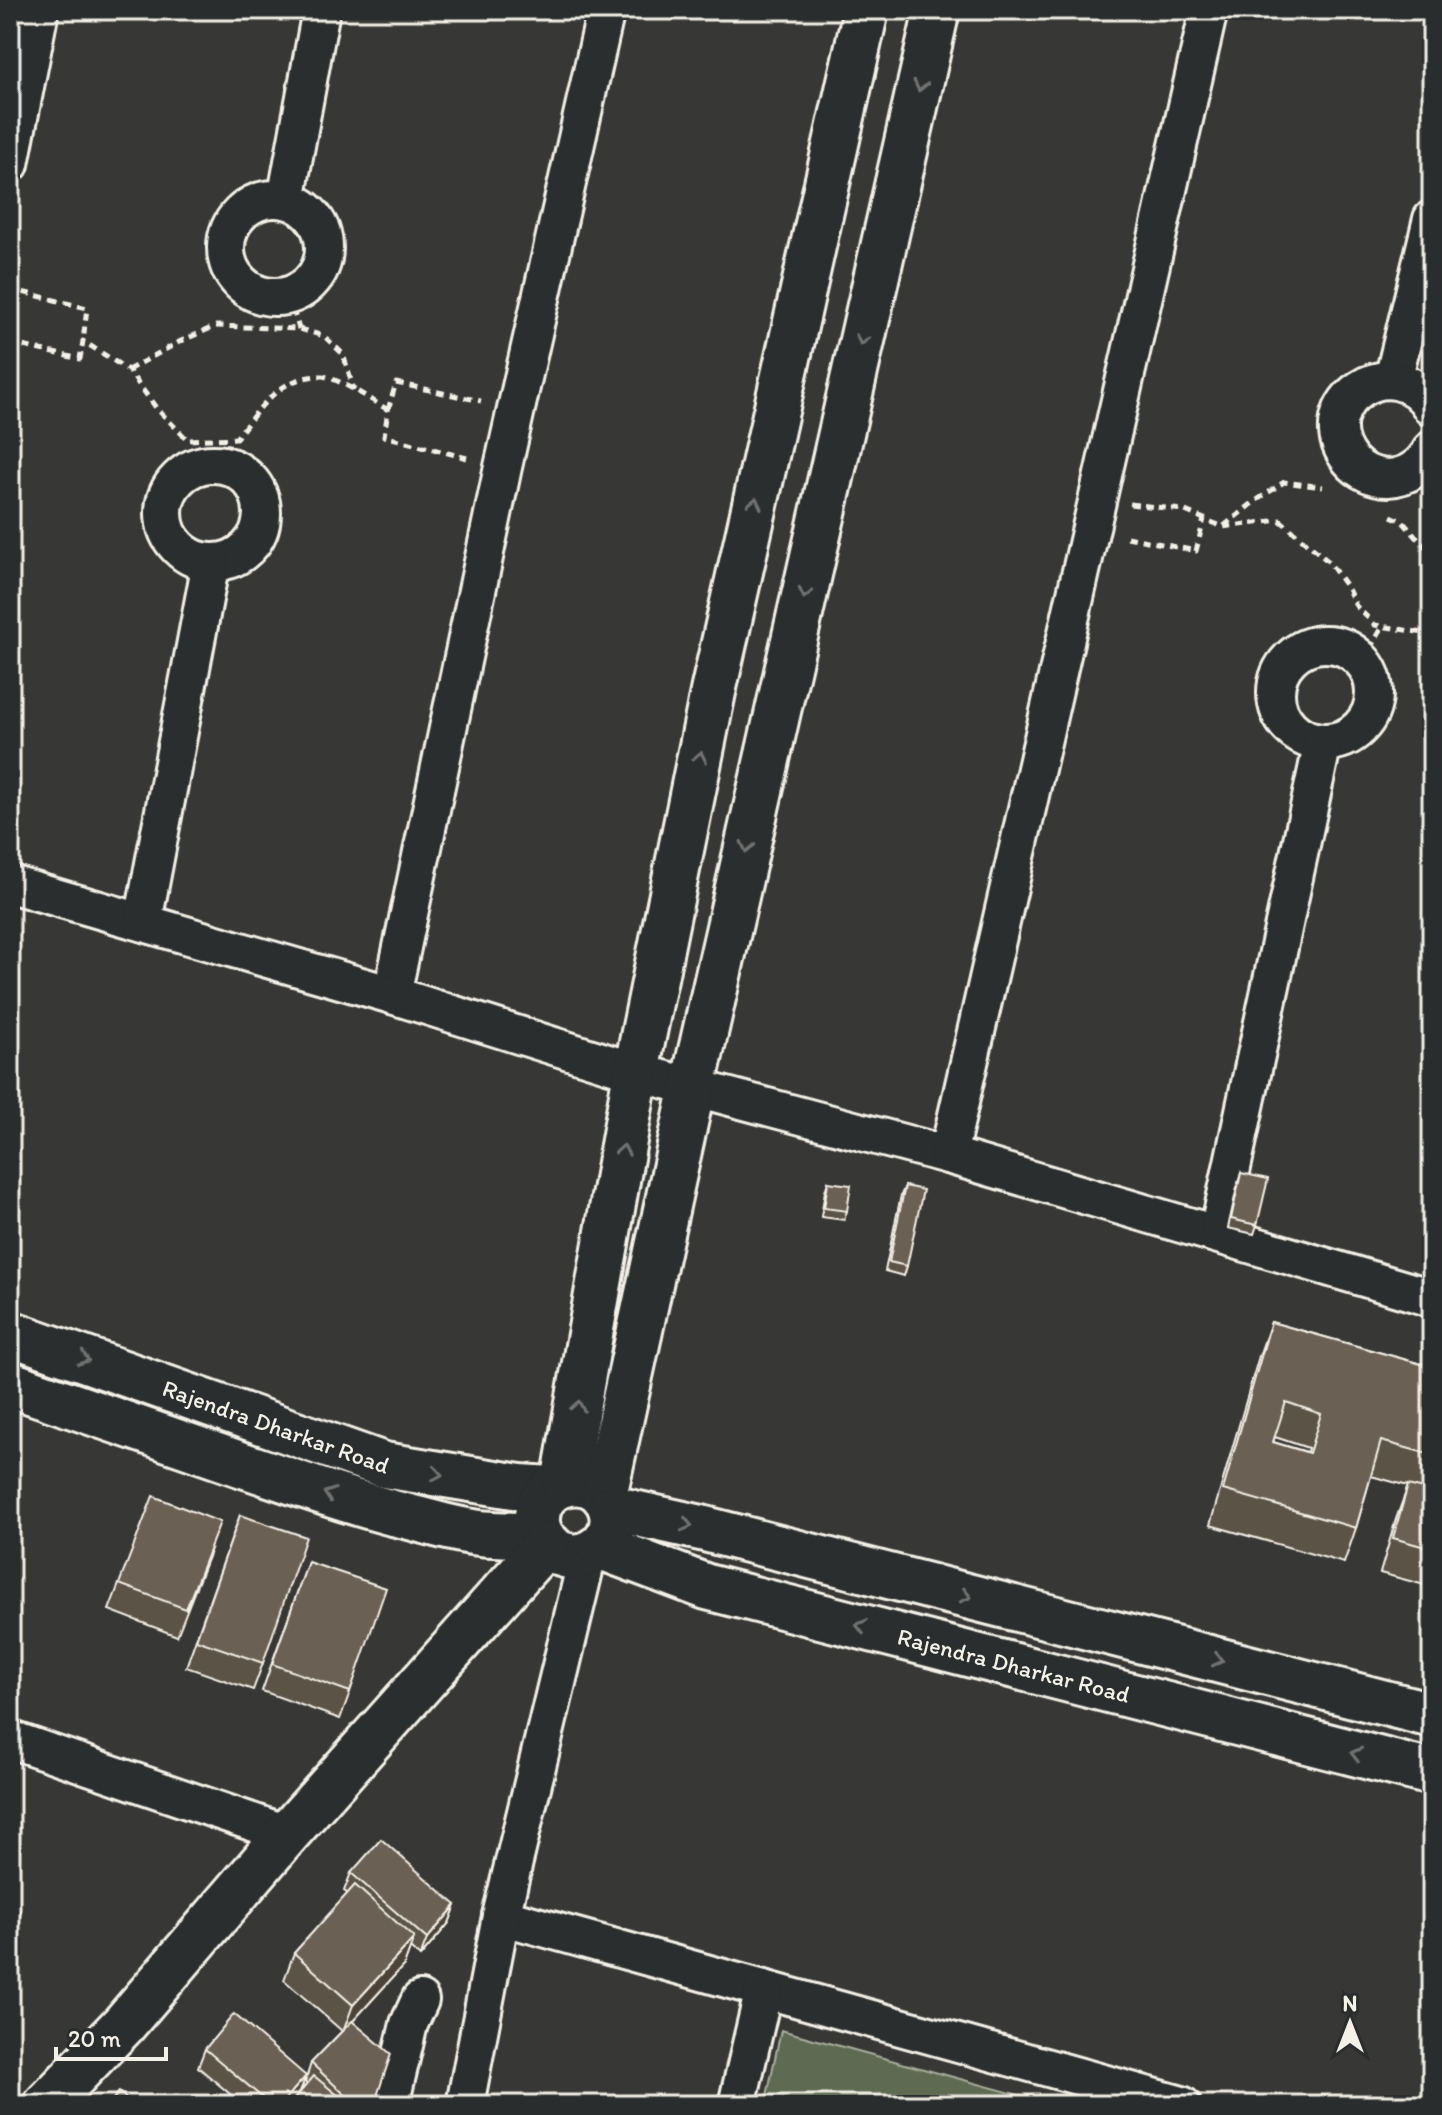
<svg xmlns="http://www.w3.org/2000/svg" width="1442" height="2115" font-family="Itim,sans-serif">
<rect width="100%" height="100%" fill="#373735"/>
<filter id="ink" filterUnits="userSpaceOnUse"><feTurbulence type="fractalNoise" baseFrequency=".0125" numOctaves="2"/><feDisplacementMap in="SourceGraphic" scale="16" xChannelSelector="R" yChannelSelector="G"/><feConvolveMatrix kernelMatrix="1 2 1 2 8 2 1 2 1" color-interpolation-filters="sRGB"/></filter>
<g filter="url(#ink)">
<path fill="#5f6b52" stroke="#aaae9d" stroke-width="2" d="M781,2030L1055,2105H765Z"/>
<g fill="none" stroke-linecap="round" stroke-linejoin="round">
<defs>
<g id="street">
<path d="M606,10L503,467L392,995L636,1072L948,1155L1432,1298"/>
<path d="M10,164L40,10"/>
<circle cx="275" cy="248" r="49"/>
<path d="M286,200L321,10"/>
<path d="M1393,380L1432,219"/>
<path d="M1432,408C1394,344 1306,404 1350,460C1359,471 1374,478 1388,478C1407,477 1423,466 1432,449"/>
<circle cx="213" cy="513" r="49"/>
<circle cx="1325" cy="693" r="49"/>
<path d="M10,884L392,995"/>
<path d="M143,922L211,562"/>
<path d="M948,1155L1209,10"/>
<path d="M1218,1233L1323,742"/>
<path d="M10,1739L287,1834"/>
<path d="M501,1916C728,1979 955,2043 1182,2105"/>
<path d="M390,2105L409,2024L420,2000"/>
<path d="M465,2105L501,1916L588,1554"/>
<path d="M737,2105L764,1989"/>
</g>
<g id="secondary">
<path id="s1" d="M10,1333L384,1465L520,1487L551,1489"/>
<path d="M10,1384C87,1411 164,1437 240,1464C292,1481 344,1501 397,1514C424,1520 452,1530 480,1533C493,1535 531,1534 541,1538C547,1541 552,1550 559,1553C587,1566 620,1539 611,1509C599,1467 535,1478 537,1521C537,1526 540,1533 542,1538"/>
<path d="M564,1483L636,1072L713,692L866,10"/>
<path d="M604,1496L693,1086L937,10"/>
<path d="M611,1508L701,1528L1432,1715"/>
<path id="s2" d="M601,1547L707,1587L1432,1773"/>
<path d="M46,2105L124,2024L287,1834L546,1544"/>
</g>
</defs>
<use href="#street" stroke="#f4f1e8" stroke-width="42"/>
<use href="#secondary" stroke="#f4f1e8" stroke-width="50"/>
<g stroke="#f4f1e8" stroke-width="5" stroke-dasharray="8 6" stroke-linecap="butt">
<path d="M10,289L87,308L83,341"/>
<path d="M289,296L299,329"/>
<path d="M10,343L80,359L83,341L128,370L157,409L188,440L236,438C260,408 279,376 322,376C336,377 375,402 388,410L384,436L467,458"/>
<path d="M128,370L181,341L216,326L299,329L324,336L343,354L354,390"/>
<path d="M388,410L396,383L481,401"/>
<path d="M224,465L230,438"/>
<path d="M1130,504L1183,510L1223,527L1280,520L1329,562L1348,589L1356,606L1375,625L1429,634L1432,632"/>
<path d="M1391,516L1402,521L1432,554"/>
<path d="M1224,526L1254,502L1284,482L1323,487"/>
<path d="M1127,537L1196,551L1204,519"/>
<path d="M1363,661L1383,626"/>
</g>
<use href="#street" stroke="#2a2d2e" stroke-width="36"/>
<use href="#secondary" stroke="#2a2d2e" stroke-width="44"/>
</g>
<g fill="#5c5347" stroke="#f4f1e8" stroke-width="2" fill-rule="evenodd">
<path d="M1241,1173L1257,1225L1254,1234L1228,1228L1238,1183Z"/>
<path d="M828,1182L847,1211L844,1220L821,1217L825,1191Z"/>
<path d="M905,1186L907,1266L904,1276L885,1271L901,1195Z"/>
<path d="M1271,1322L1432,1367V1587L1380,1573L1396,1519L1408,1486L1371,1476L1356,1528L1344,1563L1210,1525L1259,1356ZM1275,1437L1308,1448L1307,1452L1273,1442Z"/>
<path d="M240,1515L263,1663L253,1690L186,1667Z"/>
<path d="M211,1549L177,1636L109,1610L119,1584Z"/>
<path d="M308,1562L350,1692L340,1719L262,1691Z"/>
<path d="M351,1873L456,1905L449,1923L420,1957L410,1948L404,1965L352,2022L374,2105H243L198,2067L205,2049L306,2076L300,2092L307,2084L305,2082L311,2063L342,2031L284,1980L294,1953L348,1894L344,1891Z"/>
</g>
<g fill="#4b4339" stroke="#f4f1e8" stroke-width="2">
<path d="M456,1905L449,1923L420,1957L427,1939Z"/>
<path d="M414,1938L404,1965L343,2032L353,2005Z"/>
<path d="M306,2076L299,2094L290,2105H280Z"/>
</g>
<g fill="#6b6052" stroke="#f4f1e8" stroke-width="2" fill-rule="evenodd">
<path d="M1241,1173L1268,1179L1257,1225L1231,1219Z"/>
<path d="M828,1182L851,1185L847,1211L824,1208Z"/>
<path d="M905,1186L923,1190L907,1266L889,1262Z"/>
<path d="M1271,1322L1432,1367V1455L1381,1441L1356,1528L1223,1490ZM1286,1402L1321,1414L1309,1453L1273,1442Z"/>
<path d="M1408,1485L1432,1491V1549L1393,1538Z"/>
<path d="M153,1496L220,1522L186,1609L119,1584Z"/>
<path d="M240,1515L306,1537L263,1663L196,1640Z"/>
<path d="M308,1562L386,1588L350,1692L272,1664Z"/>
<path d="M381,1839L456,1905L427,1939L351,1873Z"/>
<path d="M355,1885L414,1938L353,2005L294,1953Z"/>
<path d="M10,1906L21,1911L10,1940Z"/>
<path d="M234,2014L306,2076L280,2105H271L205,2049Z"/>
<path d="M352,2021L391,2054L374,2105H356L311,2063Z"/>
<path d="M314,2076L350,2105H289Z"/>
<path d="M119,2092L134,2105H108Z"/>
</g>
<defs><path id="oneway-chevron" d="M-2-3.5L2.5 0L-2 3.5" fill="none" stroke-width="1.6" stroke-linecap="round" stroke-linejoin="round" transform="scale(2)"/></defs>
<g stroke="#71726f">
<use href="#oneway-chevron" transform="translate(920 86) rotate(103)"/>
<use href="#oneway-chevron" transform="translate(862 340) rotate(103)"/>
<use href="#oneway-chevron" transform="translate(755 503) rotate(-77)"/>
<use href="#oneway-chevron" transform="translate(805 593) rotate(103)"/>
<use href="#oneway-chevron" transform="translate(700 757) rotate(-79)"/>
<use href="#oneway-chevron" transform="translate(747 847) rotate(103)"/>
<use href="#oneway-chevron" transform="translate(623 1150) rotate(-80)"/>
<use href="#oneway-chevron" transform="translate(84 1359) rotate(19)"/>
<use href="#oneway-chevron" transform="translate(578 1406) rotate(-80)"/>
<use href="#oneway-chevron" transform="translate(437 1474) rotate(9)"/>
<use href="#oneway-chevron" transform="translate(329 1494) rotate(-161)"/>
<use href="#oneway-chevron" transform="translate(687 1525) rotate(13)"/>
<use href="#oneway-chevron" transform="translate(966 1596) rotate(14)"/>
<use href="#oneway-chevron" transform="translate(861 1626) rotate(-166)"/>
<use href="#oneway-chevron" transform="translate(1218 1660) rotate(14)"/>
<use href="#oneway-chevron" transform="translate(1356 1754) rotate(-166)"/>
</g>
</g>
<g text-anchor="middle" stroke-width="8" stroke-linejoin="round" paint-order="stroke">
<g font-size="24" fill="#f4f1e8" stroke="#2a2d2e">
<text dy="8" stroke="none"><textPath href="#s1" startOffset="282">Rajendra Dharkar Road</textPath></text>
<text dy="8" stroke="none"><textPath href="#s2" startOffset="430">Rajendra Dharkar Road</textPath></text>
</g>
</g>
<rect width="1442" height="2115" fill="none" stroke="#2a2d2e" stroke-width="40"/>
<rect x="20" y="20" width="1402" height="2075" fill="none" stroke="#f4f1e8" stroke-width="3" filter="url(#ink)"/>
<g transform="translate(1350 2023)" stroke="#2a2d2e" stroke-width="6" paint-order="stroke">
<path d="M0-6L14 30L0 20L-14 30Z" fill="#f4f1e8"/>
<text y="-12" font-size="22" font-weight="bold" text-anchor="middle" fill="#f4f1e8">N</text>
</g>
<path d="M56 2047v12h110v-12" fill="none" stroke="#f4f1e8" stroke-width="4"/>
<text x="68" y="2047" font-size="24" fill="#f4f1e8" stroke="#2a2d2e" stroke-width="6" paint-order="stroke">20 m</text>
</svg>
